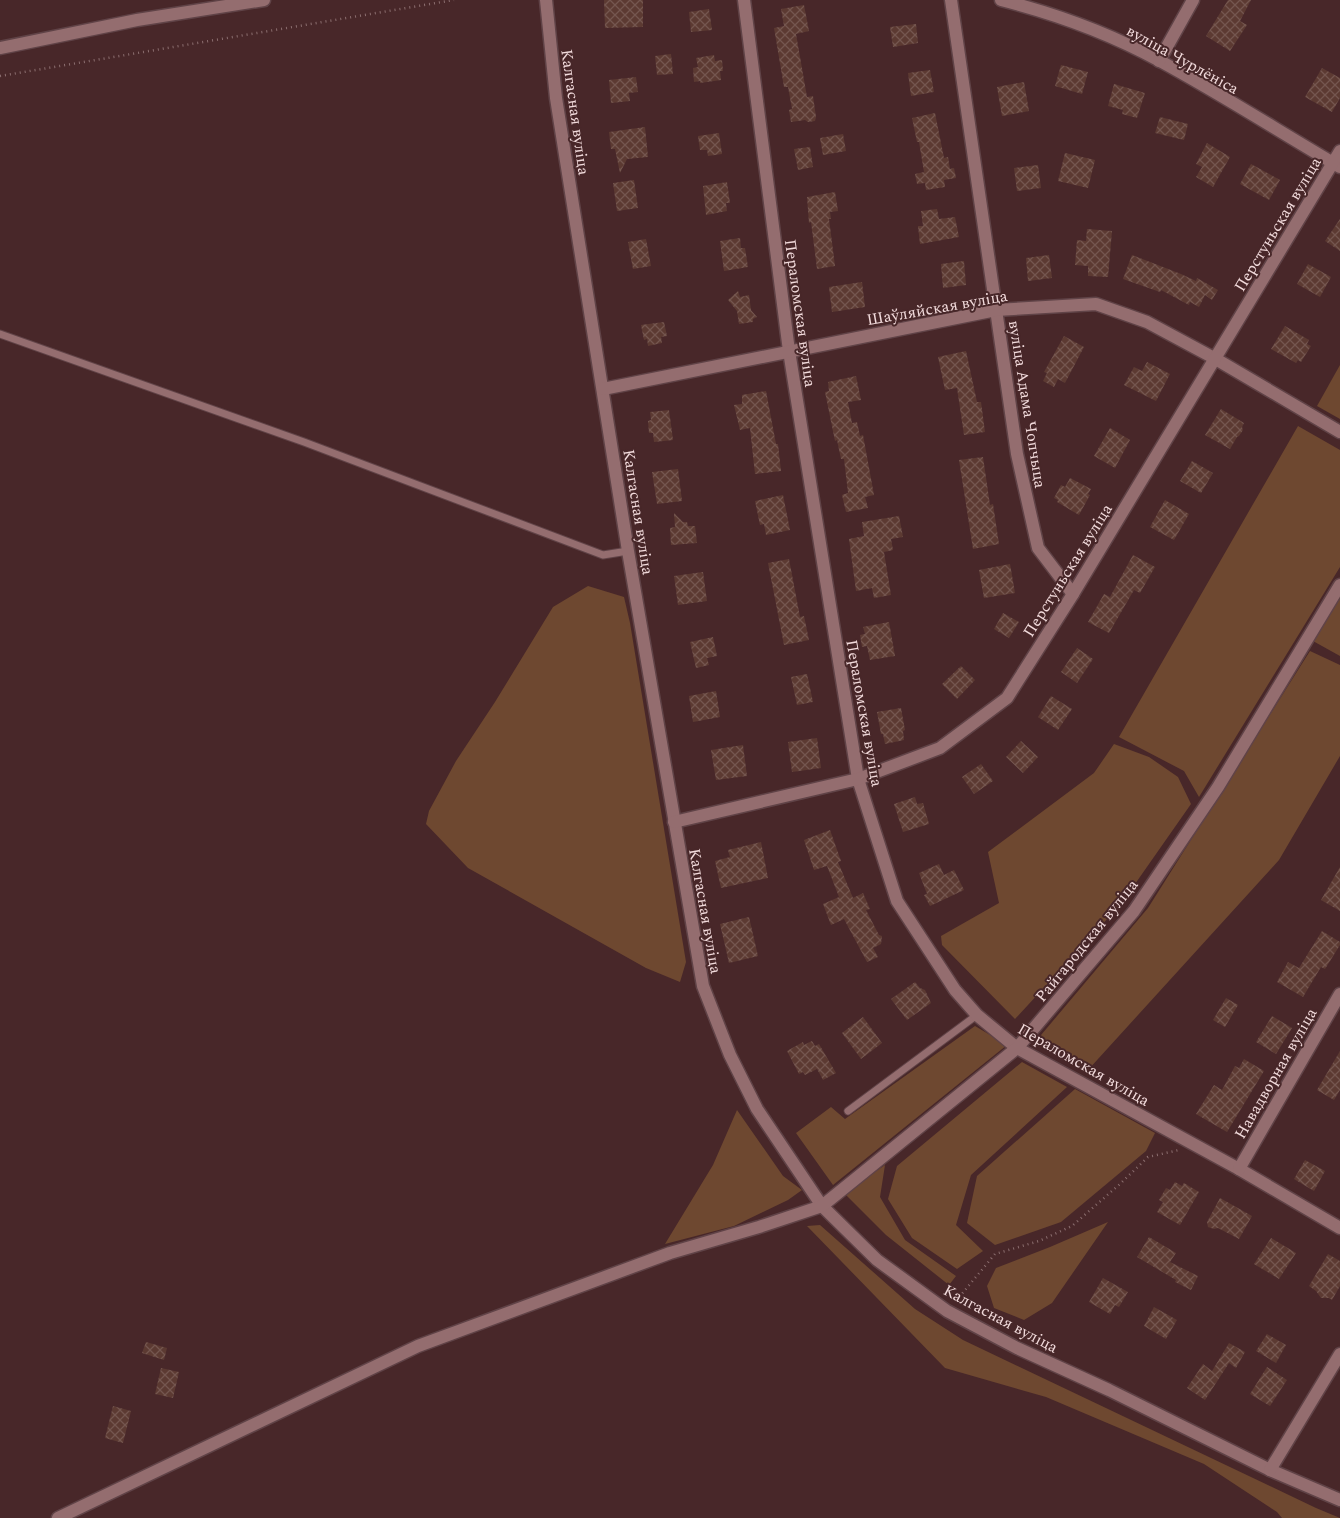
<svg xmlns="http://www.w3.org/2000/svg" width="1340" height="1518" font-family="Spectral,serif">
<defs>
<pattern id="building-cross-hatch" width="8" height="8" patternUnits="userSpaceOnUse" patternTransform="scale(1.25)"><rect width="8" height="8" fill="#5c3a32"/><path d="M0 0l8 8M0 8l8-8" fill="none" stroke="#74564f"/></pattern>
</defs>
<rect width="100%" height="100%" fill="#482729"/>
<g fill="#6e4830">
<path d="M1340,365V419L1317,406Z"/>
<path d="M1298,426L1340,450V567L1199,797L1184,771L1119,737Z"/>
<path d="M588,586L624,597L630,623L686,962L680,982L646,968L468,868L426,824L429,811L456,761L495,702L553,607Z"/>
<path d="M1340,598V656L1313,641Z"/>
<path d="M1310,651L1340,665V756L1279,860L1088,1070L1036,1041L1148,908Z"/>
<path d="M1114,744L1149,757L1178,777L1191,804L1121,904L1015,1019L942,945L941,936L999,903L988,852L1094,773Z"/>
<path d="M975,1026L1007,1045L833,1185L796,1133L831,1107L845,1119Z"/>
<path d="M1022,1062L1067,1087L971,1175L956,1225L983,1251L957,1269L912,1238L888,1199L897,1166Z"/>
<path d="M1075,1089L1155,1133L1146,1151L1061,1222L995,1245L967,1223L977,1176Z"/>
<path d="M737,1110L783,1176L802,1190L788,1200L734,1226L665,1244L713,1165Z"/>
<path d="M885,1165L880,1197L905,1240L956,1276L949,1285L886,1235L844,1193Z"/>
<path d="M1108,1222L1052,1303L1024,1320L994,1308L987,1286L996,1268L1050,1247Z"/>
<path d="M820,1225L915,1309L963,1340L1316,1508L1340,1518H1282L1277,1512L1204,1464L1046,1397L945,1368L807,1226Z"/>
</g>
<g fill="url(#building-cross-hatch)">
<path d="M604,0H643V27L605,28Z"/>
<path d="M1228,0H1251L1240,21L1247,25L1230,51L1206,36Z"/>
<path d="M804,5L809,31L796,34L807,97L813,96L816,117L815,121L808,122L805,120L791,122L789,110L792,109L788,87H784L774,28L784,26L781,9Z"/>
<path d="M709,9L712,30L691,32L689,12Z"/>
<path d="M916,24L918,43L893,47L890,27Z"/>
<path d="M671,54L673,74L657,75L655,56Z"/>
<path d="M714,55L715,61L722,60L723,71H720L721,80L700,83V81L694,82L693,68L698,67L696,58Z"/>
<path d="M1061,65L1088,72L1082,94L1055,86Z"/>
<path d="M1322,68L1340,78V98L1332,112L1305,97Z"/>
<path d="M930,70L934,92L911,96L908,73Z"/>
<path d="M636,77L638,92L629,93L630,101L611,103L609,80Z"/>
<path d="M1024,82L1029,111L1002,116L997,87Z"/>
<path d="M1114,84L1145,93L1137,118L1122,114L1123,110L1108,106Z"/>
<path d="M935,113L944,158L948,157L950,169L954,168L956,178L944,180L945,187L926,190L925,183L917,184L915,174L924,172L919,142H917L912,118Z"/>
<path d="M1160,117L1188,124L1184,140L1155,133Z"/>
<path d="M645,127L648,157L627,159L620,173L615,149H611L609,132Z"/>
<path d="M719,133L722,154L708,156L707,150H700L698,136Z"/>
<path d="M843,134L846,151L823,155L820,138Z"/>
<path d="M1207,143L1230,157L1213,187L1196,177L1202,167L1196,164Z"/>
<path d="M810,147L813,167L798,170L794,149Z"/>
<path d="M1065,153L1095,160L1088,188L1058,181Z"/>
<path d="M1251,164L1280,180L1269,200L1240,184Z"/>
<path d="M1038,165L1041,188L1017,191L1014,168Z"/>
<path d="M634,180L638,208L617,211L613,183Z"/>
<path d="M727,182L730,203H726L727,211L706,215L703,186Z"/>
<path d="M835,192L838,211L830,212L831,219H829L835,266L817,269L811,222L809,223L807,197Z"/>
<path d="M937,209L939,219L955,217L959,237L920,244L918,226H923L921,211Z"/>
<path d="M1340,219V251L1325,241Z"/>
<path d="M1087,229L1112,231L1108,277L1088,276V266L1075,265L1077,240L1086,241Z"/>
<path d="M740,238L741,248H745L748,267L724,271L720,241Z"/>
<path d="M646,239L651,266L633,269L628,242Z"/>
<path d="M1049,255L1052,278L1028,281L1026,258Z"/>
<path d="M1132,255L1181,274L1196,281L1197,278L1218,290L1212,300L1205,295L1199,307L1190,302L1189,305L1161,290L1160,292L1123,279Z"/>
<path d="M964,261L966,285L943,288L941,264Z"/>
<path d="M1308,264L1331,277L1320,297L1297,284Z"/>
<path d="M862,282L865,307L832,312L829,287Z"/>
<path d="M738,291L740,297L749,295L751,310L757,317L753,319V322L739,324L737,311L728,300Z"/>
<path d="M664,322L667,336L661,337L662,343L648,346L647,339L644,340L641,325Z"/>
<path d="M1285,326L1309,340L1307,344L1311,346L1301,362L1298,360L1296,363L1271,349Z"/>
<path d="M1064,336L1084,347L1065,383L1058,379L1054,387L1043,381L1047,373L1044,372Z"/>
<path d="M966,351L977,402H981L985,432L964,435L957,388L945,390L938,357Z"/>
<path d="M1147,362L1170,374L1156,401L1124,385L1134,367L1142,371Z"/>
<path d="M856,376L861,400L848,402L852,423L857,422L860,436L863,435L874,495L865,497L868,508L846,512L842,495L848,493L844,459H841L837,440L835,441L825,392L829,391L828,382Z"/>
<path d="M766,391L776,444H778L781,471L755,474L750,428L740,430L734,405L742,404V395Z"/>
<path d="M1221,409L1244,423L1242,427L1243,430L1239,436L1237,437L1230,449L1205,435Z"/>
<path d="M669,410L673,440L654,442L653,433H649L648,421L651,420L650,412Z"/>
<path d="M1110,428L1130,440L1115,468L1094,456Z"/>
<path d="M983,457L990,505L993,504L999,544L973,549L959,460Z"/>
<path d="M1192,461L1213,473L1201,493L1180,481Z"/>
<path d="M678,469L682,501L657,504L652,472Z"/>
<path d="M1070,478L1091,489L1088,494L1090,495L1079,515L1057,502L1058,500L1054,498L1061,485L1065,487Z"/>
<path d="M783,495L790,530L766,535L764,524L760,525L755,501Z"/>
<path d="M1165,500L1189,514L1174,540L1150,527Z"/>
<path d="M674,513L683,522H687L688,526H695L697,543L671,545L670,528L675,527Z"/>
<path d="M899,516L903,537L891,539L893,550L884,552L891,595L874,598L872,588L856,591L849,539L864,536L862,522Z"/>
<path d="M1133,555L1155,567L1140,593L1134,590L1109,633L1088,622L1104,594L1110,597Z"/>
<path d="M789,559L800,617L804,616L809,640L784,645L768,563Z"/>
<path d="M1010,564L1015,593L984,598L979,570Z"/>
<path d="M703,572L707,601L678,605L674,576Z"/>
<path d="M1003,613L1019,622L1009,638L994,629Z"/>
<path d="M889,622L895,656L870,660L867,646L862,647L860,635L865,634L863,627Z"/>
<path d="M713,637L717,656L707,658L709,665L696,668L690,642Z"/>
<path d="M1077,648L1093,659L1077,683L1061,672Z"/>
<path d="M961,666L975,680L957,699L942,684Z"/>
<path d="M807,674L813,702L797,705L791,677Z"/>
<path d="M716,691L720,717L693,722L689,696Z"/>
<path d="M1051,696L1072,709L1058,730L1038,717Z"/>
<path d="M901,708L905,730L903,731L904,740L885,744L883,734H881L877,712Z"/>
<path d="M817,738L821,768L792,772L788,742Z"/>
<path d="M1021,741L1038,757L1023,773L1006,757Z"/>
<path d="M743,745L747,776L716,780L711,750Z"/>
<path d="M981,764L993,781L974,794L962,777Z"/>
<path d="M915,797L917,804L923,803L929,824L903,832L894,804Z"/>
<path d="M830,830L841,861L838,862L853,898L863,893L870,909L866,910L879,935L882,936L881,944L873,948L878,957L867,962L844,919L831,925L823,904L839,897L827,866L814,870L804,840Z"/>
<path d="M761,842L768,878L721,888L715,861L730,857L728,850Z"/>
<path d="M939,864L944,875L954,870L964,890L930,906L924,895L927,894L919,873Z"/>
<path d="M1340,867V911L1321,900Z"/>
<path d="M749,917L758,956L729,963L720,924Z"/>
<path d="M1322,931L1340,942V945L1325,969L1321,967L1303,997L1277,982L1288,962L1299,968Z"/>
<path d="M915,982L920,988L925,990L931,1003L907,1020L891,999Z"/>
<path d="M1226,998L1238,1005L1225,1027L1213,1020Z"/>
<path d="M1272,1016L1292,1028L1276,1054L1256,1042Z"/>
<path d="M863,1017L882,1043L861,1059L842,1033Z"/>
<path d="M812,1041L815,1046L819,1044L836,1073L823,1080L817,1069L805,1075L803,1072L799,1074L787,1051L803,1042L804,1045Z"/>
<path d="M1340,1051V1090L1334,1100L1317,1090Z"/>
<path d="M1244,1059L1264,1071L1227,1132L1196,1114L1214,1085L1222,1090L1235,1066L1239,1068Z"/>
<path d="M1305,1160L1325,1171L1314,1191L1294,1179Z"/>
<path d="M1175,1182L1182,1186L1184,1183L1199,1192L1180,1225L1157,1212L1163,1202L1159,1200L1166,1188L1170,1190Z"/>
<path d="M1220,1198L1252,1216L1239,1239L1218,1228L1214,1229L1208,1227L1207,1222Z"/>
<path d="M1149,1237L1176,1253L1170,1262L1198,1276L1191,1290L1175,1282L1176,1280L1137,1257Z"/>
<path d="M1271,1238L1296,1253L1279,1279L1254,1264Z"/>
<path d="M1328,1254L1340,1261V1286L1332,1300L1329,1298H1321L1316,1291L1309,1286Z"/>
<path d="M1103,1278L1128,1292L1119,1307L1115,1305L1110,1314L1089,1302Z"/>
<path d="M1154,1307L1177,1320L1166,1339L1144,1326Z"/>
<path d="M1267,1334L1286,1345L1276,1363L1256,1351Z"/>
<path d="M146,1342L167,1348L164,1360L142,1353Z"/>
<path d="M1229,1343L1245,1352L1236,1368L1229,1363L1205,1400L1187,1388L1203,1364L1212,1371Z"/>
<path d="M1267,1367L1287,1380L1270,1406L1250,1394Z"/>
<path d="M161,1368L179,1372L173,1398L155,1394Z"/>
<path d="M113,1406L131,1411L123,1443L105,1438Z"/>
</g>
<g fill="none" stroke-linecap="round" stroke-linejoin="round">
<defs>
<g id="service">
<path d="M0,334L304,442L603,555L628,551"/>
<path d="M848,1111L977,1015"/>
</g>
<g id="minor">
<path d="M546,0L556,98L628,551L703,986L730,1055L757,1109L822,1206L877,1260L947,1311L1017,1348L1109,1390L1270,1470L1340,1500"/>
<path d="M744,0L789,351L858,779L897,901L955,990L977,1015L1017,1048L1239,1169L1340,1228"/>
<path d="M951,0L1017,454L1038,548L1073,594"/>
<path d="M1001,0C1056,14 1111,34 1160,61C1221,94 1280,132 1340,167"/>
<path d="M0,48L137,20L264,0"/>
<path d="M1159,61L1193,0"/>
<path d="M603,389L996,310L1096,304L1147,322L1214,358L1340,432"/>
<path d="M674,822L858,779L940,748L1007,698L1073,594L1340,151"/>
<path d="M1239,1169L1340,994"/>
<path d="M1270,1470L1340,1354"/>
<path d="M58,1518L418,1346L670,1253L759,1227L822,1206L1017,1048L1134,911L1218,787L1340,585"/>
</g>
</defs>
<use href="#service" stroke="#604347" stroke-width="9"/>
<use href="#minor" stroke="#604347" stroke-width="15"/>
<g stroke="#8b6e6f" stroke-width="2.5" stroke-dasharray="1 4" stroke-linecap="butt">
<path d="M0,76L454,0"/>
<path d="M956,1301L995,1254L1039,1241L1072,1226L1120,1184L1148,1157L1179,1150"/>
</g>
<use href="#service" stroke="#946d6f" stroke-width="7"/>
<use href="#minor" stroke="#946d6f" stroke-width="12"/>
</g>
<g text-anchor="middle" stroke-width="4" stroke-linejoin="round" paint-order="stroke">
<g font-size="16" fill="#f2dbdc" stroke="#482729">
<text transform="translate(1183 59) rotate(29)" y="6">вуліца Чурлёніса</text>
<text transform="translate(576 112) rotate(82)" y="6">Калгасная вуліца</text>
<text transform="translate(1277 224) rotate(-59)" y="6">Перстуньская вуліца</text>
<text transform="translate(937 307) rotate(-10)" y="6">Шаўляйская вуліца</text>
<text transform="translate(801 313) rotate(82)" y="6">Пераломская вуліца</text>
<text transform="translate(1028 404) rotate(81)" y="6">вуліца Адама Чопчыца</text>
<text transform="translate(639 512) rotate(81)" y="6">Калгасная вуліца</text>
<text transform="translate(1067 570) rotate(-58)" y="6">Перстуньская вуліца</text>
<text transform="translate(865 713) rotate(80)" y="6">Пераломская вуліца</text>
<text transform="translate(706 911) rotate(80)" y="6">Калгасная вуліца</text>
<text transform="translate(1086 940) rotate(-51)" y="6">Райгародская вуліца</text>
<text transform="translate(1084 1064) rotate(30)" y="6">Пераломская вуліца</text>
<text transform="translate(1275 1073) rotate(-60)" y="6">Навадворная вуліца</text>
<text transform="translate(1001 1318) rotate(28)" y="6">Калгасная вуліца</text>
</g>
</g>
</svg>
